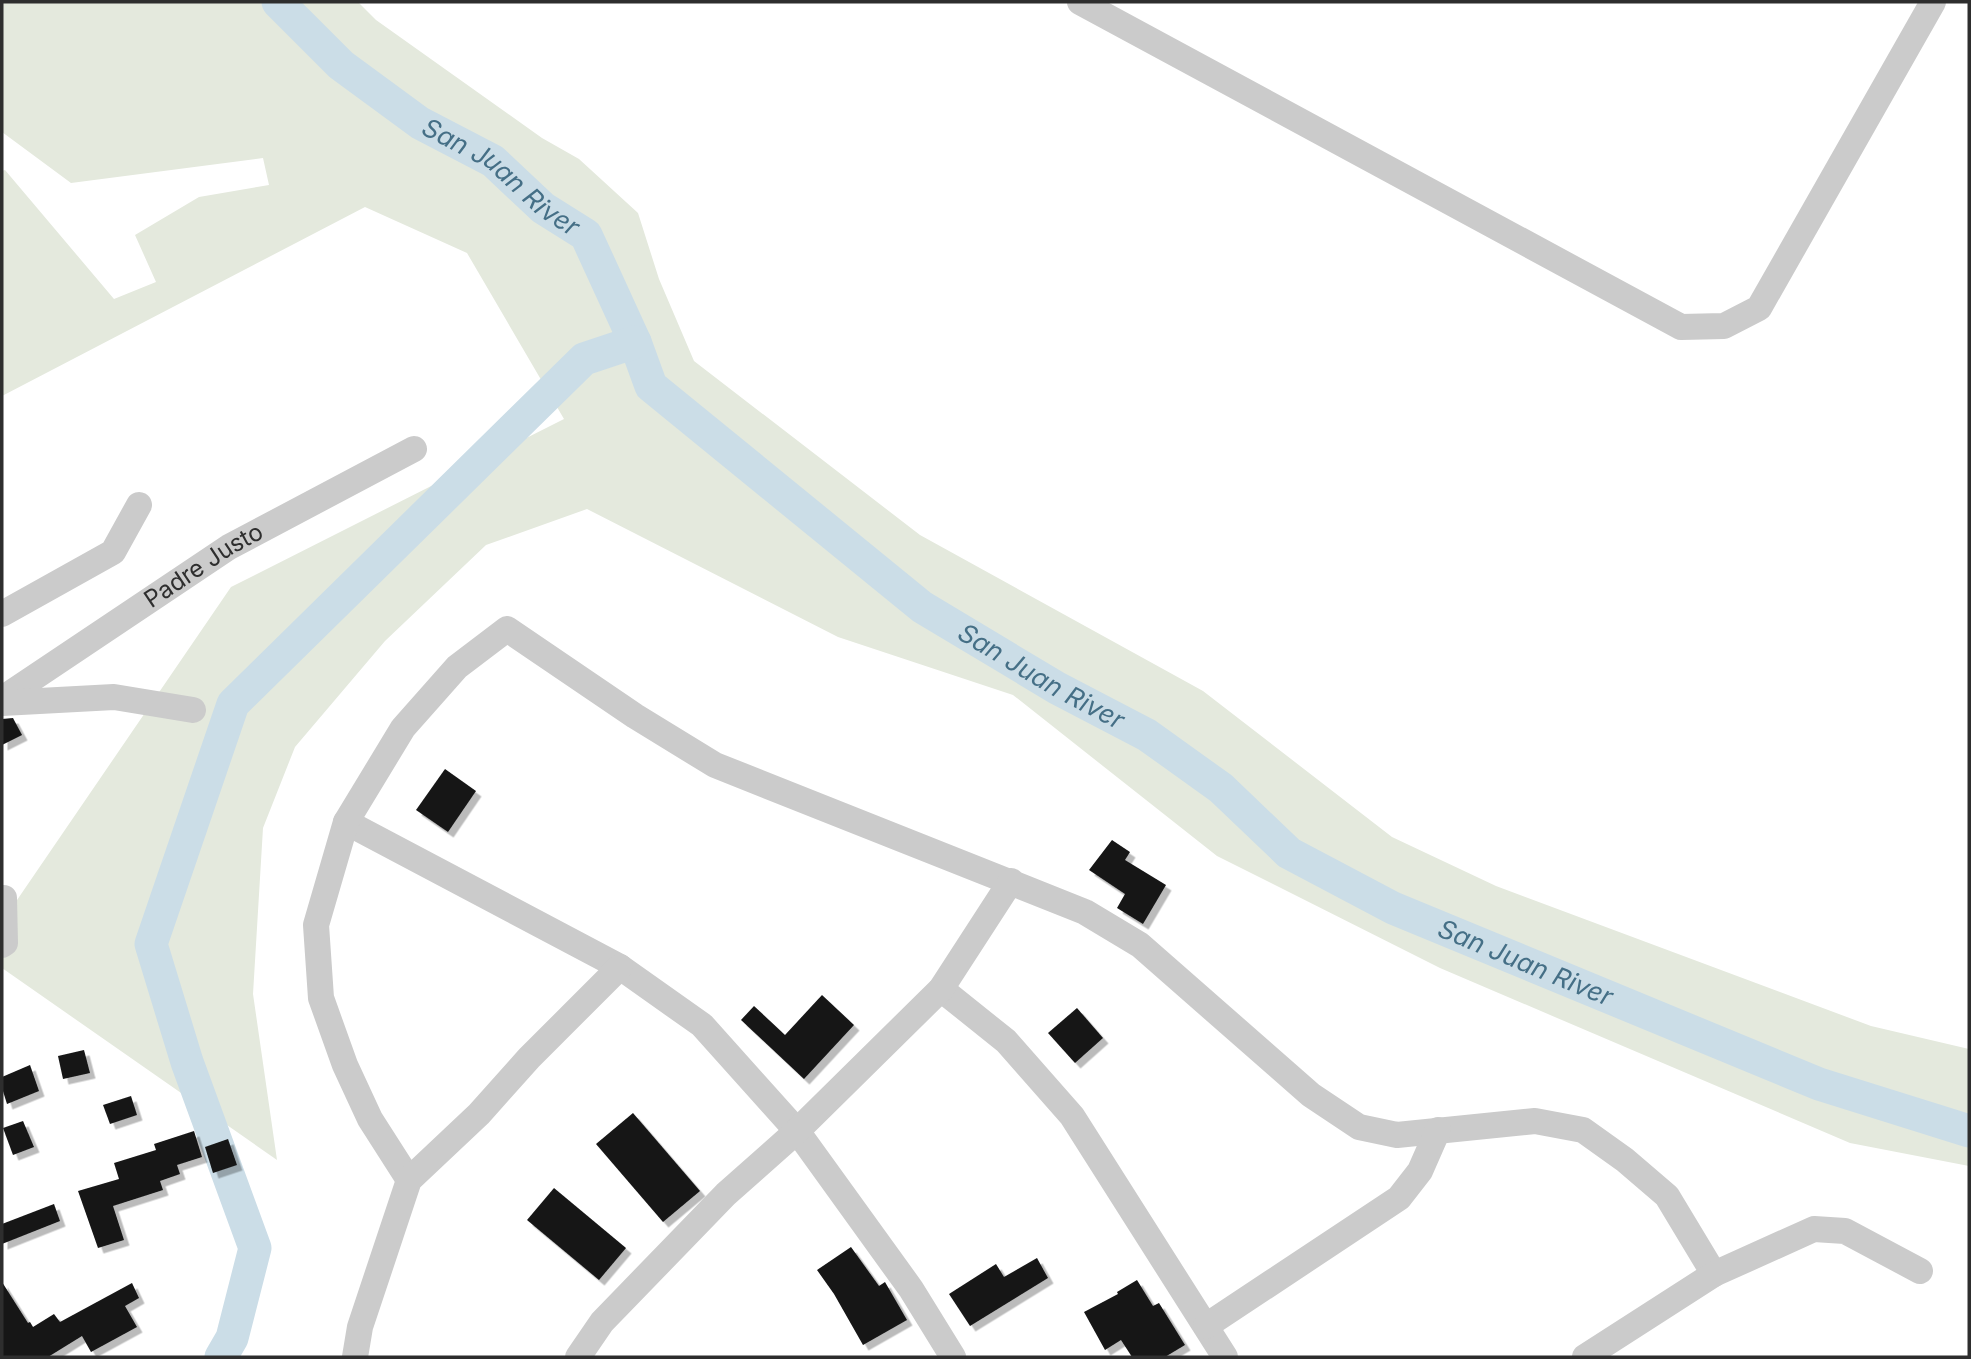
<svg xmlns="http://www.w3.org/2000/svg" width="1971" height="1359" font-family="Inter,sans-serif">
<defs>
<filter id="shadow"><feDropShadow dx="5.5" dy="5.5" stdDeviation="0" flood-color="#0004"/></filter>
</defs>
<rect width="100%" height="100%" fill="#fff"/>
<path fill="#e4e9dd" d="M2,2H358L376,20L542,138L579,159L638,213L659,279L694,361L920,535L1203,691L1392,837L1496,886L1871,1026L1969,1049V1166L1850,1143L1440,968L1217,856L1013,695L838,637L587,509L486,545L385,641L295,747L263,828L253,994L277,1160L2,968V922L231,587L564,419L467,253L365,207L2,396V171L5,170L114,299L156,282L135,235L199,197L269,185L263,158L71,183L2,132Z"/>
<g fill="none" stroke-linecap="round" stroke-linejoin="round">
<g stroke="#cbdde7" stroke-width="33">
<path id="s1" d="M278,2L341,65L420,123L493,161L543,208L586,235L635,342L651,386L922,607L1057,688L1147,735L1221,788L1289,853L1393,908L1819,1084L1969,1131"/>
<path d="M221,1357L232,1338L255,1248L187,1062L151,944L233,704L584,359L635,342"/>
</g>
</g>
<g fill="#151515" filter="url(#shadow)">
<path d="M13,718L22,735L2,745V719Z"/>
<path d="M445,769L476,791L448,832L416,810Z"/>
<path d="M1112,840L1130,852L1125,860L1166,885L1143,924L1117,908L1125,894L1089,870Z"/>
<path d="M822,995L854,1025L804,1079L741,1020L754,1006L785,1035Z"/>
<path d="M1077,1008L1103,1038L1075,1063L1048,1033Z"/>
<path d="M84,1050L90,1073L63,1079L58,1056Z"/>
<path d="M30,1065L39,1091L7,1104L2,1088V1077Z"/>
<path d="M131,1096L137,1115L110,1124L103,1105Z"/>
<path d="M633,1113L700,1191L663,1222L596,1144Z"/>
<path d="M23,1121L34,1147L13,1155L3,1128Z"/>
<path d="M194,1131L202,1157L177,1165L180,1174L160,1181L163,1190L113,1206L124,1240L98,1248L78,1191L119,1179L114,1163L156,1150L154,1144Z"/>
<path d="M228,1139L237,1165L213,1173L205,1147Z"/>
<path d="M554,1188L626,1248L599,1280L527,1220Z"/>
<path d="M54,1204L60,1221L2,1244V1224Z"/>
<path d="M851,1247L879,1286L885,1282L907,1320L863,1345L834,1294L817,1270Z"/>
<path d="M1037,1258L1048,1278L970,1326L949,1294L996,1264L1004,1277Z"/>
<path d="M1137,1280L1153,1306L1159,1303L1185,1345L1165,1357H1132L1121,1340L1105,1350L1084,1312L1118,1294L1117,1292Z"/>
<path d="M2,1282L28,1323L30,1322L33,1327L54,1314L60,1322L132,1283L139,1298L125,1306L137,1327L91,1352L82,1336L48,1357H2Z"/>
</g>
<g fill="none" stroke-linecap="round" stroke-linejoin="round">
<g stroke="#cbcbcb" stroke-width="26">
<path d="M1080,2L1681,327L1724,326L1759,308L1933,2"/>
<path d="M2,614L113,552L139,505"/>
<path id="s2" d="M2,699L229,547L414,449"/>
<path d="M2,703L114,697L193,710"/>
<path d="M346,822L620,967L702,1025L797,1131L911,1289L953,1357"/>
<path d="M2,945L5,943L4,898"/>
<path d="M941,989L1006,1041L1072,1116L1225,1357"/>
<path d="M409,1180L370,1119L345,1065L321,998L316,925L346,822L403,728L457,667L507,629L635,716L715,765L1085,912L1140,945L1311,1095L1359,1127L1397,1135L1535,1121L1583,1130L1625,1160L1667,1196L1714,1274"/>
<path d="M1206,1326L1399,1198L1420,1171L1438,1130"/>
<path d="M355,1357L360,1327L409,1180L479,1114L529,1058L620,967"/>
<path d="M578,1357L602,1322L726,1194L797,1131L941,989L1011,881"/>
<path d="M1585,1357L1714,1274L1814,1229L1845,1231L1920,1271"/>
</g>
</g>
<g text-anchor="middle" stroke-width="7" stroke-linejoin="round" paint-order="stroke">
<g font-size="24" fill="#2e2e2e" stroke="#fff">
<text dy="8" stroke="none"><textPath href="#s2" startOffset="242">Padre Justo</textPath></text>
</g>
<g font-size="26" font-style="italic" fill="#456f86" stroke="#fff">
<text dy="9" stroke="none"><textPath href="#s1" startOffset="285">San Juan River</textPath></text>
<text dy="9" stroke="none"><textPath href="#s1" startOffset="1041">San Juan River</textPath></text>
<text dy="9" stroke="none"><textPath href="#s1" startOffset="1608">San Juan River</textPath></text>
</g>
</g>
<rect width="1971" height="1359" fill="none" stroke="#2e2e2e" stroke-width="7"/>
</svg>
